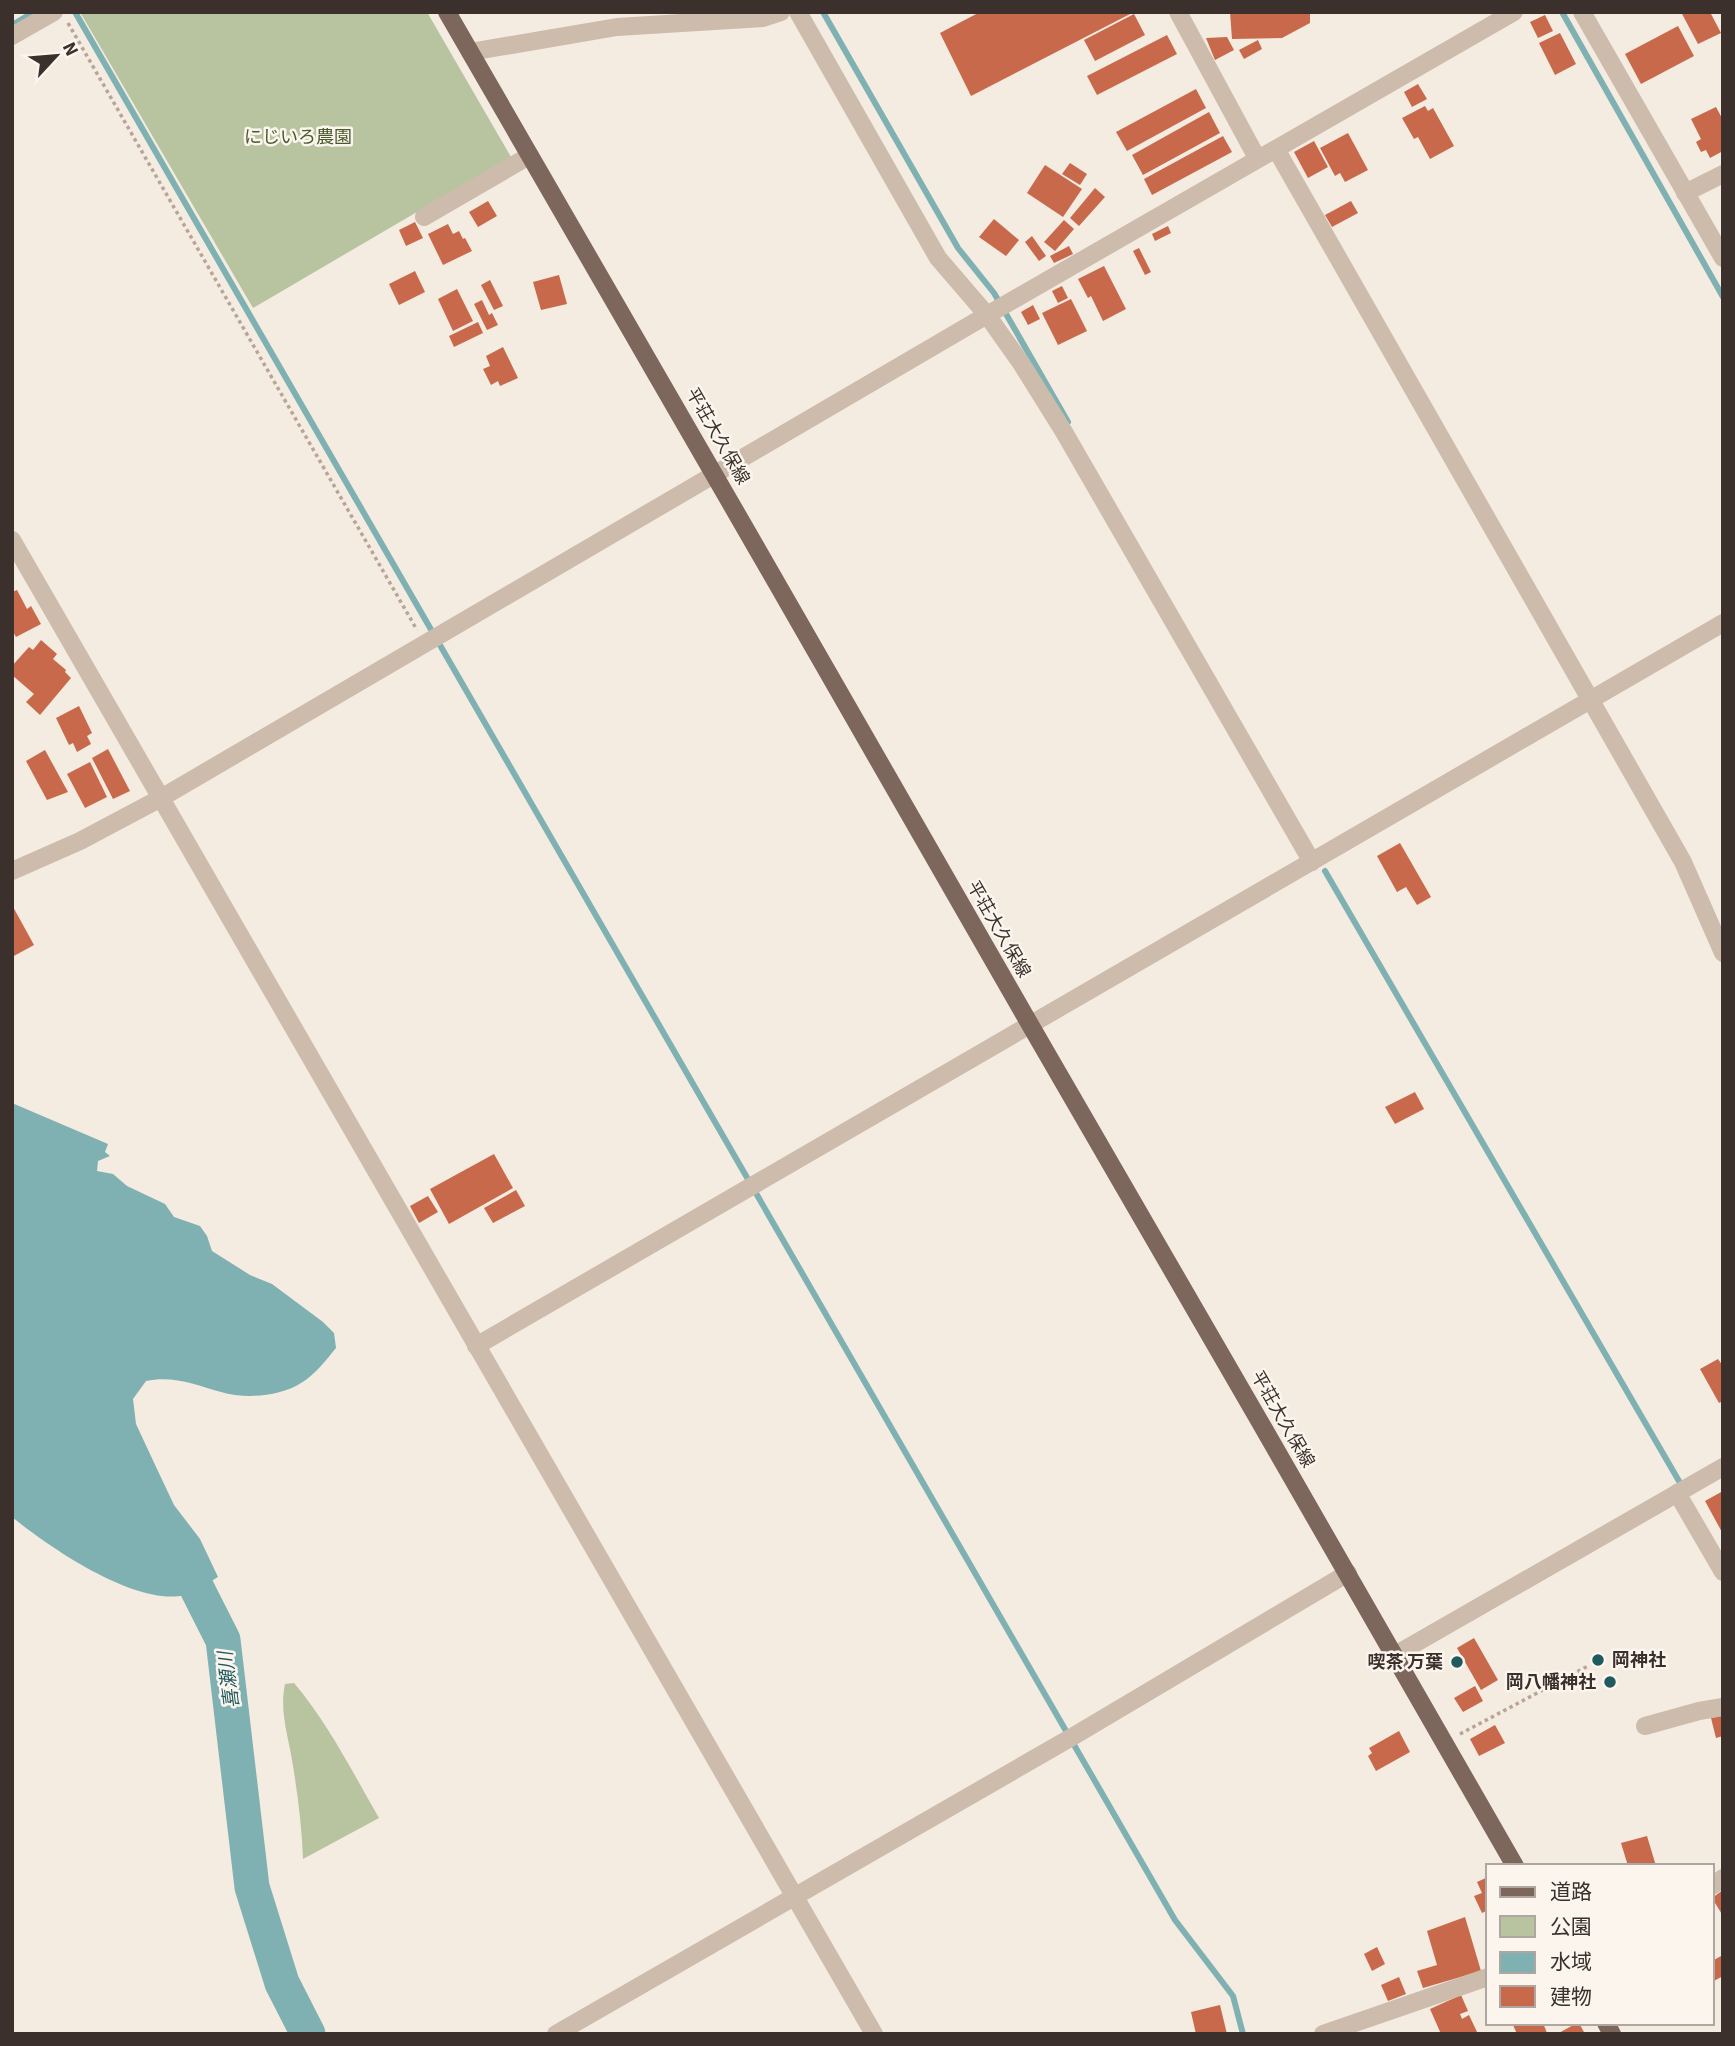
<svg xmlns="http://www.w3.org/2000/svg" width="1735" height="2046" font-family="'Source Sans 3','Noto Sans JP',sans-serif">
<rect width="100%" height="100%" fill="#f4ebe1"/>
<g fill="#b8c4a0">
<path d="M80,12H427L511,157L253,308Z"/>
<path d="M294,1683C328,1723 353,1773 379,1818L303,1859C302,1828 298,1797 293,1766C289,1738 279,1712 285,1684Z"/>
</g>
<path fill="#7fb0b2" d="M12,1103L108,1144L105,1152L110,1156L98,1161L97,1171L113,1174L127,1186L165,1204L174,1217L200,1226L207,1236L212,1251L250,1275L272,1284L323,1322L334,1333L336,1348C326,1360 315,1375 301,1383C279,1397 245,1399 221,1392C196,1385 173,1375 146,1381L133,1399L136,1424L157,1469L174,1505L200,1539L218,1577C208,1583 196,1592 185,1595C136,1607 49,1547 12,1517Z"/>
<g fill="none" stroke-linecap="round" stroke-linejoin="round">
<g stroke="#7fb0b2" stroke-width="6">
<path d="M75,12L1175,1920L1233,1996L1243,2034"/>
<path d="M823,12L958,248L994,293L1068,422"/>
<path d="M1562,12L1723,297"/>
<path d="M12,25L34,12"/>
<path d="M1325,871L1683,1488"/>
</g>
<path stroke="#7fb0b2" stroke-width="35" d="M176,1547L223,1640L252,1887L282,1983L308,2034"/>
</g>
<g fill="#c8694b">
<path d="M980,12H1134L971,96L940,33Z"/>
<path d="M1230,12H1310V23L1282,38L1232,39Z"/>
<path d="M1681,12H1710L1721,33L1698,44Z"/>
<path d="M1134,14L1145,35L1095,61L1084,40Z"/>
<path d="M1545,15L1553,31L1538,38L1530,22Z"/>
<path d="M1678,26L1694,56L1641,84L1625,54Z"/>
<path d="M1560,33L1576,64L1555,75L1539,43Z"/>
<path d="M1167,35L1177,54L1097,95L1087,76Z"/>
<path d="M1227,37L1234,50L1215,60L1206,38Z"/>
<path d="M1258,40L1262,49L1244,59L1239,50Z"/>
<path d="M1418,84L1427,99L1412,107L1404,92Z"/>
<path d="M1196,89L1206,108L1127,151L1116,132Z"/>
<path d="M1425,106L1428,111L1433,108L1454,146L1430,159L1418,137L1414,139L1402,118Z"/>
<path d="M1716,107L1723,120V151L1710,158L1706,150L1701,152L1696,142L1701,139L1691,119Z"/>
<path d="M1209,112L1220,133L1143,175L1132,155Z"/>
<path d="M1348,133L1368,170L1345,182L1340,173L1335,176L1320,148Z"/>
<path d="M1223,136L1232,152L1152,195L1144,179Z"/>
<path d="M1314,141L1328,167L1308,178L1294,152Z"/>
<path d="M1070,163L1087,174L1080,185L1062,174Z"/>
<path d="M1045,165L1082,189L1063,217L1027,193Z"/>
<path d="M1095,188L1105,197L1079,226L1070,218Z"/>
<path d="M488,201L497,216L478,227L469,212Z"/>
<path d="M1351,201L1358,213L1332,227L1325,215Z"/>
<path d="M994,219L1019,240L1006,256L979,237Z"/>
<path d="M1064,220L1074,229L1055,251L1044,242Z"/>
<path d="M415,222L423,238L406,246L399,230Z"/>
<path d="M448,224L453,234L459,231L463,239L465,238L472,251L443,265L428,234Z"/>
<path d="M1168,226L1171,233L1155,241L1152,234Z"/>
<path d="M1032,236L1046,256L1039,261L1025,242Z"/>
<path d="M1069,246L1073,254L1054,263L1050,256Z"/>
<path d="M1139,248L1151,272L1145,275L1133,251Z"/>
<path d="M1104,266L1126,309L1103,321L1091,296L1088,298L1078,279Z"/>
<path d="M415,271L425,292L399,305L389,284Z"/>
<path d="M559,275L567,304L541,310L533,282Z"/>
<path d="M490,280L503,306L494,310L481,285Z"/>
<path d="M1062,286L1068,298L1058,303L1052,291Z"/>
<path d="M457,289L473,321L453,331L438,299Z"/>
<path d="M1071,299L1087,331L1058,345L1042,313Z"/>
<path d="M482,300L489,315L492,313L498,325L487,330L474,304Z"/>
<path d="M1033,305L1040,319L1028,325L1021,312Z"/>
<path d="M478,322L483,333L454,347L449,336Z"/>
<path d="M503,347L518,378L500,386L498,381L491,385L483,369L490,366L486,356Z"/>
<path d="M17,590L27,609L31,606L41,624L16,637L12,630V592Z"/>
<path d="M41,640L57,654L53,659L66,670L65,672L71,678L40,715L26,702L34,694L12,675V666L29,647L33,650Z"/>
<path d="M79,706L92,733L87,736L91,744L77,752L73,743L69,745L56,718Z"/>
<path d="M108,749L130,791L113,799L92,758Z"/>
<path d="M45,750L68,792L47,800L26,761Z"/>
<path d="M90,762L107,797L85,808L67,774Z"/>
<path d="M1400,843L1431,897L1417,905L1406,887L1397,892L1377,856Z"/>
<path d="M12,905L34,945L12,957Z"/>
<path d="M1415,1092L1424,1109L1395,1124L1385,1107Z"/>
<path d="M494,1154L513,1188L449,1224L430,1189Z"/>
<path d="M516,1190L525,1206L493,1223L484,1208Z"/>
<path d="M428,1196L438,1212L419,1223L410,1206Z"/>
<path d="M1718,1359L1723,1366V1401L1719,1403L1700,1369Z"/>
<path d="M1723,1491V1534L1705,1501Z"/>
<path d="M1474,1638L1498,1680L1481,1690L1457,1648Z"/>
<path d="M1475,1686L1483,1701L1463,1712L1454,1698Z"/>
<path d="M1723,1715V1736L1716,1738L1711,1718Z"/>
<path d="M1495,1725L1505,1743L1479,1756L1470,1739Z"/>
<path d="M1399,1731L1410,1752L1376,1771L1368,1756L1372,1753L1369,1748Z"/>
<path d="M1647,1836L1656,1866H1628L1621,1843Z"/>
<path d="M1488,1877V1910L1482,1913L1474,1896L1482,1893L1477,1882Z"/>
<path d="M1723,1890V1916L1712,1898Z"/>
<path d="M1465,1917L1481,1971L1423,1988L1417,1971L1437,1965L1427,1931Z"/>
<path d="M1377,1947L1385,1964L1372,1971L1364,1954Z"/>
<path d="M1723,1955V1976L1712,1982V1961Z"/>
<path d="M1399,1977L1406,1994L1388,2001L1381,1985Z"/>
<path d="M1461,1995L1468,2011L1460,2014L1462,2019L1469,2015L1478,2034H1441L1430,2009Z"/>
<path d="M1220,2005L1227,2034H1196L1191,2012Z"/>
<path d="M1517,2023H1543L1547,2033L1517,2034L1513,2025Z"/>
<path d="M1579,2023L1585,2034H1557L1577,2023Z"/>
</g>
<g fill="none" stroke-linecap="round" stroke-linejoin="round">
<g stroke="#b9a596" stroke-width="3.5" stroke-dasharray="3.5 3.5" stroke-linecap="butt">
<path d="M68,23L417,630"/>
<path d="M1460,1734L1588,1666"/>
</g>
<g stroke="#cdbbac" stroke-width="18">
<path d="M798,12L938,258L987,315L1021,363L1064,432L1312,862"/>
<path d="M1178,12L1257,158"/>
<path d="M1582,12L1723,258"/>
<path d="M12,36L54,12"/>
<path d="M470,52L617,27L763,18L781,12"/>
<path d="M1276,149L1683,862L1723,953"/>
<path d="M1685,193L1723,174"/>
<path d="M424,217L529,156"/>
<path d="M12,540L874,2034"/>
<path d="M12,871L80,841L161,798L987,315L1514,12"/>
<path d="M476,1346L1723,623"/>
<path d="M1677,1493L1723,1572"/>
<path d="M1395,1655L1723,1467"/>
<path d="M1645,1726L1699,1711L1723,1707"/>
<path d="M1712,1886L1723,1878"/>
<path d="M556,2034L1072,1737L1348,1573"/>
<path d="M1323,2034L1488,1977"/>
</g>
<g stroke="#7d675c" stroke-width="18">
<path d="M447,12C644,350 837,689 1032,1028C1193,1307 1356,1586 1515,1866"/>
<path d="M1606,2023L1612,2034"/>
</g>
</g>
<g fill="#1f5a5e" stroke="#fbf5ee" stroke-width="2.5">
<circle cx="1598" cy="1660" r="7"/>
<circle cx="1457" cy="1662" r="7"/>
<circle cx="1610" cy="1682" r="7"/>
</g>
<g text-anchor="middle" stroke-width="5" stroke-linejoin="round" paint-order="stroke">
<g font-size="18" fill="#4a5a2e" stroke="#fbf5ee">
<text x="298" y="143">にじいろ農園</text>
</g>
<g font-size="18" fill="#3b302b" stroke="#fbf5ee">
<text transform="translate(718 436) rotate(60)" y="6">平荘大久保線</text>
<text transform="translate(999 929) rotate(60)" y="6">平荘大久保線</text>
<text transform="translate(1283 1419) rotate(60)" y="6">平荘大久保線</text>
</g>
<g font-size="18" font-weight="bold" fill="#3b302b" stroke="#fbf5ee" text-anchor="end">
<text x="1612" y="1666" text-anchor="start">岡神社</text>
<text x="1443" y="1668">喫茶 万葉</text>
<text x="1596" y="1688">岡八幡神社</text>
</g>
<g font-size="19" font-style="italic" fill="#1f5a5e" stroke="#fbf5ee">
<text transform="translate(228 1680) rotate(-97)" y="7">喜瀬川</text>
</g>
</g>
<rect width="1735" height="2046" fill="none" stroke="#3b302b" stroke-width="28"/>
<rect x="1486" y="1864" width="228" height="161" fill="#fbf5ee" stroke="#aea6a0" stroke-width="2"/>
<rect x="1500" y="1887" width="35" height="10" fill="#7d675c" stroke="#aea6a0" stroke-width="2"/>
<text x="1550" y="1899" font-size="21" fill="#3b302b">道路</text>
<rect x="1500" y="1916" width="35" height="21" fill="#b8c4a0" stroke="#aea6a0" stroke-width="2"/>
<text x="1550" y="1934" font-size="21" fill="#3b302b">公園</text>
<rect x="1500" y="1952" width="35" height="21" fill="#7fb0b2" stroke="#aea6a0" stroke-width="2"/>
<text x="1550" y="1969" font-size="21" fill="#3b302b">水域</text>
<rect x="1500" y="1986" width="35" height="21" fill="#c8694b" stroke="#aea6a0" stroke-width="2"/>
<text x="1550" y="2004" font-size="21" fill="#3b302b">建物</text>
<g transform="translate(56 56) rotate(64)" stroke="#fbf5ee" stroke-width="5" paint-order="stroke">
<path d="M0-5L12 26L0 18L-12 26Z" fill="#3b302b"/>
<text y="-10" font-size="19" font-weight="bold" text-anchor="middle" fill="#3b302b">N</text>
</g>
</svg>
